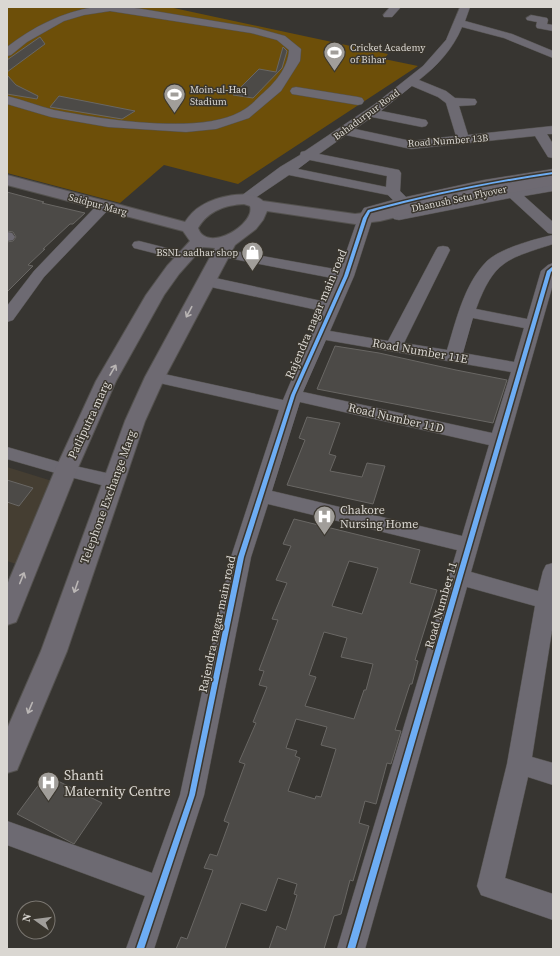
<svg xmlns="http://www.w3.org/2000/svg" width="560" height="956" font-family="'Source Serif 4',serif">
<rect width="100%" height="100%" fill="#373531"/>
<path fill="#453e32" d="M7,467L52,481L16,564L7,561Z"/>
<path fill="#6d4f09" d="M7,7H169L388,54L384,59L418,66L238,184L164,165L120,203L7,173Z"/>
<g fill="#4c4a47" stroke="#696764" fill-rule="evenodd">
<path d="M40,37L45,44L7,72V60Z"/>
<path d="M283,47L287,51L282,68L253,98L233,95L259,69L276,72Z"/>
<path d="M7,75L16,85L38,96L37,99L7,94Z"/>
<path d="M59,96L135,111L122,119L50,107Z"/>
<path d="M7,192L44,202L42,203L85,213L73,224H70L43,249H45L28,265L33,266L7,292V242L13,241L16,237L13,232L7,231Z"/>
<path d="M335,346L379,353L456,370L507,380L493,423L317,389Z"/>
<path d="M307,417L340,423L329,454L336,456L330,471L362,477L367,463L385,466L373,504L287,485L305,440L299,438Z"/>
<path d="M7,480L33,488L19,506L7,502Z"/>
<path d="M294,519L420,550L410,583L437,590L415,660L418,661L412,684H410L395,730L401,731L391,764L387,763L376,804L365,801L359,823L369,826L353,881L350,880L341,914L334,916L324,949H269L277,926L286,930L297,895L294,894L297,884L278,878L266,911L241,903L225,949H176L181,937L187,939L213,870L204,868L210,854L217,856L229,823L224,821L245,764L239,762L256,723L253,722L267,687L259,685L264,671L259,670L278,620L272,619L287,583L276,580L291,546L283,544ZM349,561L378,568L362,614L332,606ZM324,632L347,638L341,657L373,664L366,690H364L354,719L305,706L316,677L309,675ZM296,719L327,727L321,745L336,749L321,797L316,796L315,799L288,791L300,758L295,756L297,751L286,748Z"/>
<path d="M46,775L102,803L74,844L17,814Z"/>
</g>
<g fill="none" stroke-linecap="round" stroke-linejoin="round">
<defs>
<g id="minor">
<path d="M95,7H127L142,9L256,28L285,36L301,49L300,61L281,91L249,118L216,129L186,132L108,127L51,117L7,104V96C23,100 38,106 54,110C100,119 199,135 240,112C248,108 255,101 261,95C275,83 288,68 289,50L277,40L251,33L110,11L84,15L64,21L27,42L11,55L7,56V47C33,27 62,12 95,7Z"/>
<path d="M390,7H401L392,17H384L383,15Z"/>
<path d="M460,7H470L465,21L512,34L553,51V58L504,38L462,27C453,49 437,66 419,80L446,91L455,98L475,99L477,102L475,105L459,106L468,135L553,126V134H547L553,144V158L548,157L535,136L411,149L346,135L319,154L399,170L401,173L400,191L406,197L484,180L553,169V177L461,193L374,214L354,276L330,331L388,341L436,250L438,247L443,246L448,247L450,250L404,343L447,350C456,321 464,284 487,261C501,248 535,239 553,235V244C507,259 494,260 476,309L527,319L541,271L548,265L553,263V284L471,572L538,591L543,571L546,565L553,563V624L532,757L553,763V785L528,777L505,878L553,894V920L481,895L477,886L507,764L535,606L467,587L365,949H337L457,550L268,504L251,557L204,795L154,949H126L145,896L7,845V821L152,873L180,795L231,557L279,410L155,382L149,381L146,377L149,373L155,372L283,400L311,334L322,311L206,286L201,284L198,281L201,278L206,276L326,302L337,279L223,257L218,256L216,253L218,250L223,249L340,270L358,218L364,208L393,200L388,195L289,175L249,202L244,203L239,202L237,199L280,167L300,155L301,152L305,151L375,104L423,66L446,40ZM412,86L438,97L446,103L456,136L411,141L355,129L372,117L422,127L426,126L428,123L426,120L381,111ZM310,160L387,176L386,187L298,169ZM473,318L524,328L514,362L463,353ZM326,340L511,372L492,433L303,392ZM300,402L489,445L462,536L272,491Z"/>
<path d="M531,15L547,18L548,20L547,24L553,25V31L537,28L536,26L537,22L527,20L526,18Z"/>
<path d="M296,87L358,97L362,98L364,101L362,104L358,105L292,94L290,91L292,88Z"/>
<path d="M553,183V191L524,196L553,222V234L548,233L510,198L399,220L394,219L392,216L394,213L399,212L513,189Z"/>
<path d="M104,202L109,203L111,206L109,209L44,277L13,320L7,322V306L34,271L99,203Z"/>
<path d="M7,232L12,233L15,237L13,240L7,241Z"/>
<path d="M139,241L190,254L192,257L190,260L185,261L134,248L132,245L134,242Z"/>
<path d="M7,447L66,464L120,476L123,481L120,486L113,488L66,476L7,459Z"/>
</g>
<path id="major" d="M7,175L185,222C189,216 194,210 201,206C215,197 249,188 263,201L355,214L380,211L438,197L553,175V185L438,207L380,221L355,224L267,211L263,220L256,229L235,245L165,377L145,421L67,651L17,770L7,773V729L41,651L125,421L145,377L215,248L203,247L179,274L164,295L116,381L77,470L19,615L16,622L7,625V585L55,470L96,381L146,295L167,266L190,241L183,231L7,185ZM244,204L250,206C256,224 207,254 198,228C208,211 225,205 244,204Z"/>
</defs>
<use href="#minor" stroke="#54524f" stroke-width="1"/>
<use href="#major" stroke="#54524f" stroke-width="2"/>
<use href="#minor" fill="#6d6a72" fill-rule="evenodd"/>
<use href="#major" fill="#6e6a72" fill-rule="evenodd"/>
<defs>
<g id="cycleway">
<path d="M553,172V174C491,183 431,195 370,212L367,218L348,276L295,395L244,557L195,795L144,949H136L189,795L238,557L291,395L344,276L363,218L368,210C429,194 490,181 553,172Z"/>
<path d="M552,267H553V270L551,272L355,949H347L547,271Z"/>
</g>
</defs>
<use href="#cycleway" stroke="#3a362e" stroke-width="3"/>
<use href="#cycleway" fill="#6dadf4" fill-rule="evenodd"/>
</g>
<defs><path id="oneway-shaft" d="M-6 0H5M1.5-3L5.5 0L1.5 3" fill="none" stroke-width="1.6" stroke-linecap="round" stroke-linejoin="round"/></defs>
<g stroke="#bab6b5">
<use href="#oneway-shaft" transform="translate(189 312) rotate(118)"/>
<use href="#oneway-shaft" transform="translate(113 370) rotate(-60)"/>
<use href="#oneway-shaft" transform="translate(22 578) rotate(-68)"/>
<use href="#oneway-shaft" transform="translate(76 587) rotate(109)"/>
<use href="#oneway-shaft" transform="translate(30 708) rotate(113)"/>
</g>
<defs>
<symbol id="stadium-pin" viewBox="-11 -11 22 30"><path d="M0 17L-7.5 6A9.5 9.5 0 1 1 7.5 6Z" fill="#a19e9a" stroke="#3a362e"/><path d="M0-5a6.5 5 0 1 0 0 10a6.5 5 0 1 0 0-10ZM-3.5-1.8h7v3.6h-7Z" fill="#fff"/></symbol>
<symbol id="shop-pin" viewBox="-11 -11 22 30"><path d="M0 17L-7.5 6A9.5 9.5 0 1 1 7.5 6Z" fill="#a19e9a" stroke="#3a362e"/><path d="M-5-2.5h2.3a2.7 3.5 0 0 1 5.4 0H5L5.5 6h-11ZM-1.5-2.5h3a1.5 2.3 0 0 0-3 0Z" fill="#fff"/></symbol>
<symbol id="hospital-pin" viewBox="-11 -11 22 30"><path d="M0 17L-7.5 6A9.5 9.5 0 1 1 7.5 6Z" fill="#a19e9a" stroke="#3a362e"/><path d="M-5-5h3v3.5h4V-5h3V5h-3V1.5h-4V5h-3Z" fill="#fff"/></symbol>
</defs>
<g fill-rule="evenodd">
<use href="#stadium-pin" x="322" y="40" width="25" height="34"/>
<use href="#stadium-pin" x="162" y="82" width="25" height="34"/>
<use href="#shop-pin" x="240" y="240" width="25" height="34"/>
<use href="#hospital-pin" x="312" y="504" width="25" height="34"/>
<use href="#hospital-pin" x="36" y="770" width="25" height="34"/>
</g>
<g text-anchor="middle" stroke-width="3" stroke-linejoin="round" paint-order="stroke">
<g font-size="10" fill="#dad7d2" stroke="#3a362e" text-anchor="start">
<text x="350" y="51">Cricket Academy<tspan x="350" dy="12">of Bihar</tspan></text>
<text x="190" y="93">Moin-ul-Haq<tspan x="190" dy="12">Stadium</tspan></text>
<text x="238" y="256" text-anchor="end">BSNL aadhar shop</text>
</g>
<g font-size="10" fill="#dad7d2" stroke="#3a362e">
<text transform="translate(366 114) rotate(-36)" y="4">Bahadurpur Road</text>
<text transform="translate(448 140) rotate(-4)" y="4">Road Number 13B</text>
<text transform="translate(459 198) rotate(-12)" y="4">Dhanush Setu Flyover</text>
<text transform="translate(98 204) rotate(15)" y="4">Saidpur Marg</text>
</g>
<g font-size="12" fill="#dad7d2" stroke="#3a362e">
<text transform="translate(316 314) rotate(-67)" y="4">Rajendra nagar main road</text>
<text transform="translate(420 351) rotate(10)" y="4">Road Number 11E</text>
<text transform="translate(396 418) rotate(13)" y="4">Road Number 11D</text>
<text transform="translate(89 420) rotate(-65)" y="4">Patliputra marg</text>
<text transform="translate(108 497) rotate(-70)" y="4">Telephone Exchange Marg</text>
<text transform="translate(441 605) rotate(-74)" y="4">Road Number 11</text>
<text transform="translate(217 624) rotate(-78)" y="4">Rajendra nagar main road</text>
</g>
<g font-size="12" fill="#dad7d2" stroke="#3a362e" text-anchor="start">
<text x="340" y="514">Chakore<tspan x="340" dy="14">Nursing Home</tspan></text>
</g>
<g font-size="14" fill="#dad7d2" stroke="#3a362e" text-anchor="start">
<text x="64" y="780">Shanti<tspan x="64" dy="16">Maternity Centre</tspan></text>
</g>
</g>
<rect width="560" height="956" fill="none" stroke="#dad7d2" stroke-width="16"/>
<g transform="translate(36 920) rotate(284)"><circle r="19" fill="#3a362e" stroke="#7a7670"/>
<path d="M0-3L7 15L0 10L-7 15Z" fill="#a19e9a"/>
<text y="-6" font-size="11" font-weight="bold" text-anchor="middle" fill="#dad7d2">N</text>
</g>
</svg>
